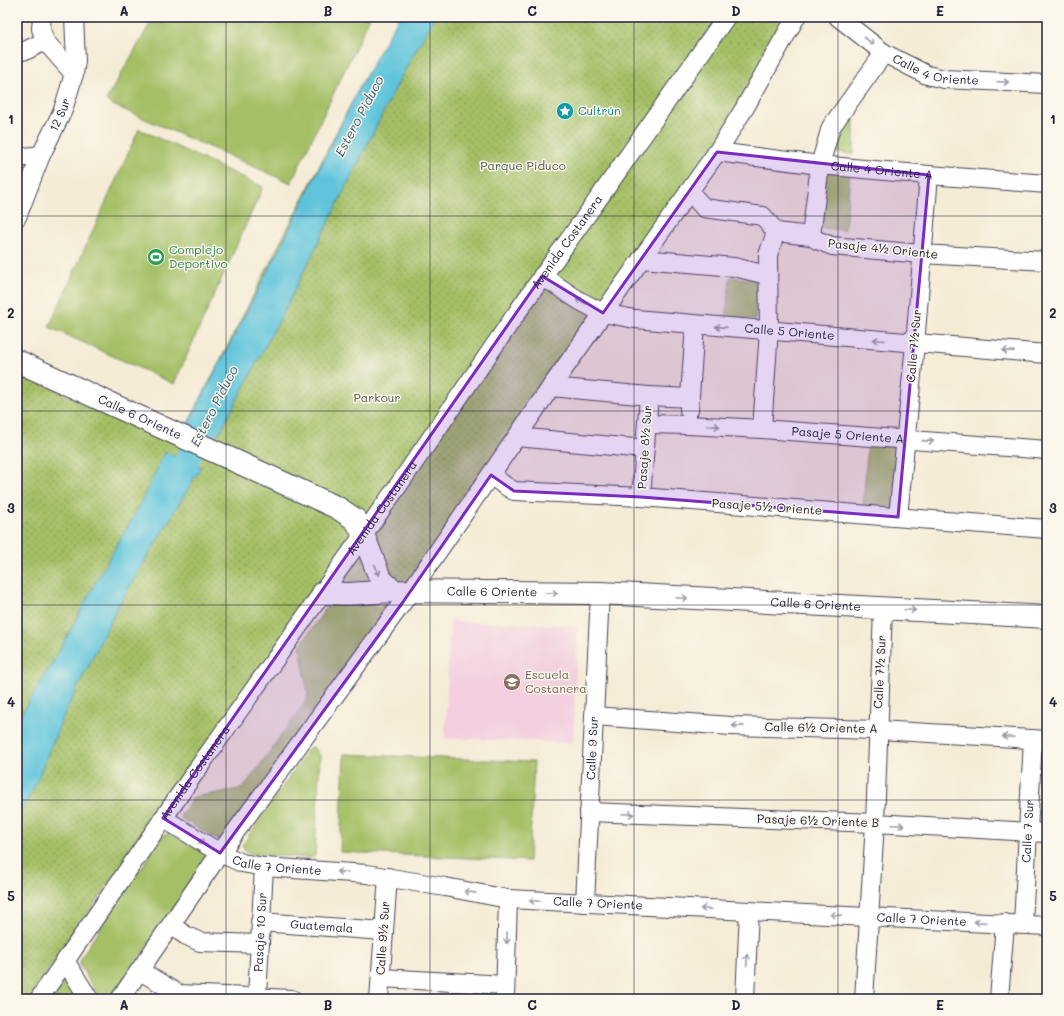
<svg xmlns="http://www.w3.org/2000/svg" width="1064" height="1016" font-family="Mali,sans-serif">
<defs>
<pattern id="park-dots" width="8" height="8" patternUnits="userSpaceOnUse"><rect width="8" height="8" fill="#a4bf65"/><path d="M2 2h.1M6 6h.1" fill="none" stroke="#859b54" stroke-width="1.8" stroke-linecap="round"/></pattern>
</defs>
<rect width="100%" height="100%" fill="#fbf7ec"/>
<filter id="ink" filterUnits="userSpaceOnUse"><feTurbulence type="fractalNoise" baseFrequency=".025" numOctaves="2"/><feDisplacementMap in="SourceGraphic" scale="8" xChannelSelector="R" yChannelSelector="G"/><feConvolveMatrix kernelMatrix="1 2 1 2 8 2 1 2 1" color-interpolation-filters="sRGB"/></filter>
<filter id="wash" filterUnits="userSpaceOnUse"><feTurbulence type="fractalNoise" baseFrequency=".012" numOctaves="4" result="noise"/><feDisplacementMap in="SourceGraphic" scale="16" xChannelSelector="R" yChannelSelector="G"/><feGaussianBlur stdDeviation="0.9" result="paint"/><feColorMatrix in="noise" values="0 0 0 0 0 0 0 0 0 0 0 0 0 0 0 0 0 1.4 0 .05"/><feComposite in="paint" operator="in"/></filter>
<g filter="url(#wash)">
<rect width="100%" height="100%" fill="#f5ecd6"/>
<path fill="#f3cfdf" d="M450,621L578,626L573,743L445,738Z"/>
<g fill="#a4bf65" stroke="#637050">
<path d="M154,17H370L291,183L113,105L106,100Z"/>
<path d="M854,101V154L827,152Z"/>
<path d="M139,129L263,187L174,384L49,327Z"/>
<path d="M821,171L850,174L845,230L813,227Z"/>
<path d="M730,277L758,280L755,320L726,318Z"/>
<path d="M868,442L899,446L893,508L863,505Z"/>
<path d="M334,604L387,606L388,608L227,845L184,820L181,818V815L194,797L240,789L244,787L307,700L308,694L300,646L327,607L330,605Z"/>
<path d="M310,747H313L320,755L315,856L311,858L250,854L246,851L242,847L243,844Z"/>
<path d="M344,754L534,762L529,861L340,852Z"/>
<path d="M170,833L207,855V861L110,999H100L81,967L80,962L83,954L163,836L166,834Z"/>
<path d="M68,976L82,999H52Z"/>
</g>
<path fill="url(#park-dots)" stroke="#637050" d="M403,17H795L717,148L409,589L316,592L28,999H17V373L178,443L351,104Z"/>
<g fill="#5ec4db" stroke="#40738b">
<path d="M399,17H435L404,71L283,313L219,434L188,424L281,246L360,86Z"/>
<path d="M165,452L201,467L117,608L63,717L33,790L17,819V726L22,713L57,655L100,574L140,505Z"/>
</g>
<g fill="none" stroke-linecap="round" stroke-linejoin="round">
<path stroke="#5ec4db" stroke-width="24" d="M171,490L219,400"/>
</g>
</g>
<g filter="url(#ink)">
<g fill="none" stroke-linecap="round" stroke-linejoin="round">
<defs>
<g id="minor">
<path id="s1" d="M838,17L884,53L927,75L944,79L1047,84"/>
<path d="M17,52L27,50L45,41"/>
<path d="M74,74L76,61L74,17"/>
<path id="s2" d="M717,152L820,165L929,175L1047,184"/>
<path d="M17,158L41,155"/>
<path d="M689,191L704,208L763,216L776,232L811,236L817,240L832,246L922,254L1047,261"/>
<path id="s3" d="M17,217L41,155L63,110L74,74L45,41L41,29L42,17"/>
<path d="M811,236L820,165L831,127L884,53"/>
<path d="M642,259L734,267L767,275"/>
<path id="s4" d="M542,276L580,301L603,313L635,319L1047,354"/>
<path d="M551,387L649,396L690,398"/>
<path d="M689,410L695,325"/>
<path id="s5" d="M647,424L688,425L762,429L1047,450"/>
<path d="M762,429L769,330L768,255L776,232"/>
<path d="M517,437L644,449"/>
<path d="M491,475L504,485L514,491L641,497L1047,529"/>
<path d="M641,497L649,396"/>
<path d="M898,517L915,344L929,175"/>
<path d="M594,716L731,726L878,730L1047,740"/>
<path d="M589,812L875,823L1047,833"/>
<path id="s6" d="M163,818L220,853L242,863L264,867L367,874L445,887L508,899L1047,926"/>
<path id="s7" d="M585,903L600,593"/>
<path id="s8" d="M260,922L384,931"/>
<path id="s9" d="M1023,924L1033,739"/>
<path d="M171,925L185,935L200,942L260,944"/>
<path d="M66,962L89,999"/>
<path d="M140,971L179,994L292,999"/>
<path d="M381,978L505,985"/>
<path id="s10" d="M257,997L264,867"/>
<path id="s11" d="M39,999L189,781L400,483L525,301L596,202L726,17"/>
<path d="M120,999L220,853L403,602L551,387L717,152L744,109L796,17"/>
<path d="M379,999L388,877"/>
<path d="M505,999L508,899"/>
<path d="M745,999L749,911"/>
<path d="M864,999L875,823L883,609"/>
<path d="M999,999L1005,923"/>
</g>
<g id="major">
<path id="s12" d="M17,361L338,508L356,520L363,534L380,578L393,591L600,593L1047,617"/>
<path d="M323,593L348,594L393,591"/>
</g>
</defs>
<use href="#minor" stroke="#424052" stroke-width="20"/>
<use href="#major" stroke="#424052" stroke-width="24"/>
<use href="#minor" stroke="#fff" stroke-width="18"/>
<use href="#major" stroke="#fff" stroke-width="22"/>
</g>
<defs><path id="oneway-shaft" d="M-6 0H5M1.5-3L5.5 0L1.5 3" fill="none" stroke-width="1.6" stroke-linecap="round" stroke-linejoin="round"/></defs>
<g stroke="#9c9ca7">
<use href="#oneway-shaft" transform="translate(869 41) rotate(38)"/>
<use href="#oneway-shaft" transform="translate(1003 82) rotate(2)"/>
<use href="#oneway-shaft" transform="translate(581 301) rotate(-150)"/>
<use href="#oneway-shaft" transform="translate(721 327) rotate(-176)"/>
<use href="#oneway-shaft" transform="translate(879 340) rotate(-175)"/>
<use href="#oneway-shaft" transform="translate(1008 351) rotate(-176)"/>
<use href="#oneway-shaft" transform="translate(714 426) rotate(4)"/>
<use href="#oneway-shaft" transform="translate(928 441) rotate(4)"/>
<use href="#oneway-shaft" transform="translate(377 570) rotate(67)"/>
<use href="#oneway-shaft" transform="translate(552 593) rotate(1)"/>
<use href="#oneway-shaft" transform="translate(682 598) rotate(3)"/>
<use href="#oneway-shaft" transform="translate(910 610) rotate(3)"/>
<use href="#oneway-shaft" transform="translate(738 726) rotate(-179)"/>
<use href="#oneway-shaft" transform="translate(1008 737) rotate(-177)"/>
<use href="#oneway-shaft" transform="translate(628 814) rotate(2)"/>
<use href="#oneway-shaft" transform="translate(898 825) rotate(3)"/>
<use href="#oneway-shaft" transform="translate(203 843) rotate(-149)"/>
<use href="#oneway-shaft" transform="translate(342 872) rotate(-176)"/>
<use href="#oneway-shaft" transform="translate(470 892) rotate(-169)"/>
<use href="#oneway-shaft" transform="translate(535 901) rotate(-177)"/>
<use href="#oneway-shaft" transform="translate(706 909) rotate(-177)"/>
<use href="#oneway-shaft" transform="translate(836 915) rotate(-177)"/>
<use href="#oneway-shaft" transform="translate(980 922) rotate(-177)"/>
<use href="#oneway-shaft" transform="translate(507 938) rotate(92)"/>
<use href="#oneway-shaft" transform="translate(747 960) rotate(-88)"/>
</g>
</g>
<path fill="#7b2cbf" fill-opacity="0.2" stroke="#7b2cbf" stroke-width="3" stroke-linejoin="round" d="M717,152L929,175L898,517L641,497L514,491L491,475L403,602L220,853L163,818L542,276L603,313Z"/>
<path fill="none" stroke="#22223b" stroke-width="1" stroke-opacity="0.55" d="M226,17V999M430,17V999M634,17V999M838,17V999M17,216H1047M17,411H1047M17,605H1047M17,800H1047"/>
<defs>
<symbol id="sight-disc" viewBox="-11 -11 22 22"><circle r="9.5" fill="#0f9aa8" stroke="#fbf7ec"/><path d="M0-6L1.8-2.2L6-1.7L2.9 1.2L3.7 5.4L0 3.3L-3.7 5.4L-2.9 1.2L-6-1.7L-1.8-2.2Z" fill="#fff"/></symbol>
<symbol id="stadium-disc" viewBox="-11 -11 22 22"><circle r="9.5" fill="#2e9e5b" stroke="#fbf7ec"/><path d="M0-5a6.5 5 0 1 0 0 10a6.5 5 0 1 0 0-10ZM-3.5-1.8h7v3.6h-7Z" fill="#fff"/></symbol>
<symbol id="school-disc" viewBox="-11 -11 22 22"><circle r="9.5" fill="#8d6e63" stroke="#fbf7ec"/><path d="M0-5L7-2L0 1L-7-2ZM-4 1L0 2.5L4 1V4Q0 6-4 4Z" fill="#fff"/></symbol>
</defs>
<g fill-rule="evenodd">
<use href="#sight-disc" x="555" y="101" width="20" height="20"/>
<use href="#stadium-disc" x="146" y="247" width="20" height="20"/>
<use href="#school-disc" x="502" y="672" width="20" height="20"/>
</g>
<g text-anchor="middle" stroke-width="3" stroke-linejoin="round" paint-order="stroke">
<g font-size="12" fill="#22223b" stroke="#fbf7ec">
<text dy="4" stroke="none"><textPath href="#s1" startOffset="114">Calle 4 Oriente</textPath></text>
<text dy="4" stroke="none"><textPath href="#s3" startOffset="111">12 Sur</textPath></text>
<text dy="4" stroke="none"><textPath href="#s2" startOffset="166">Calle 4 Oriente A</textPath></text>
<text dy="4" stroke="none"><textPath href="#s11" startOffset="923">Avenida Costanera</textPath></text>
<text transform="translate(883 249) rotate(6)" y="4">Pasaje 4½ Oriente</text>
<text dy="4" stroke="none"><textPath href="#s4" startOffset="259">Calle 5 Oriente</textPath></text>
<text transform="translate(914 346) rotate(-85)" y="4">Calle 7½ Sur</text>
<text dy="4" stroke="none"><textPath href="#s12" startOffset="135">Calle 6 Oriente</textPath></text>
<text dy="4" stroke="none"><textPath href="#s5" startOffset="201">Pasaje 5 Oriente A</textPath></text>
<text transform="translate(645 447) rotate(-86)" y="4">Pasaje 8½ Sur</text>
<text transform="translate(767 507) rotate(4)" y="4">Pasaje 5½ Oriente</text>
<text dy="4" stroke="none"><textPath href="#s11" startOffset="599">Avenida Costanera</textPath></text>
<text dy="4" stroke="none"><textPath href="#s12" startOffset="555">Calle 6 Oriente</textPath></text>
<text dy="4" stroke="none"><textPath href="#s12" startOffset="879">Calle 6 Oriente</textPath></text>
<text transform="translate(880 672) rotate(-87)" y="4">Calle 7½ Sur</text>
<text transform="translate(821 728) rotate(1)" y="4">Calle 6½ Oriente A</text>
<text dy="4" stroke="none"><textPath href="#s7" startOffset="155">Calle 9 Sur</textPath></text>
<text dy="4" stroke="none"><textPath href="#s11" startOffset="275">Avenida Costanera</textPath></text>
<text transform="translate(818 821) rotate(2)" y="4">Pasaje 6½ Oriente B</text>
<text dy="4" stroke="none"><textPath href="#s9" startOffset="93">Calle 7 Sur</textPath></text>
<text dy="4" stroke="none"><textPath href="#s6" startOffset="126">Calle 7 Oriente</textPath></text>
<text dy="4" stroke="none"><textPath href="#s6" startOffset="450">Calle 7 Oriente</textPath></text>
<text dy="4" stroke="none"><textPath href="#s6" startOffset="774">Calle 7 Oriente</textPath></text>
<text dy="4" stroke="none"><textPath href="#s8" startOffset="62">Guatemala</textPath></text>
<text dy="4" stroke="none"><textPath href="#s10" startOffset="65">Pasaje 10 Sur</textPath></text>
<text transform="translate(383 938) rotate(-86)" y="4">Calle 9½ Sur</text>
</g>
<g font-size="12" fill="#0d838f" stroke="#fbf7ec" text-anchor="start">
<text x="578" y="115">Cultrún</text>
</g>
<g font-size="12" fill="#50594a" stroke="#fbf7ec">
<text x="523" y="170">Parque Piduco</text>
<text x="377" y="402">Parkour</text>
</g>
<g font-size="12" fill="#27864d" stroke="#fbf7ec" text-anchor="start">
<text x="169" y="254">Complejo<tspan x="169" dy="14">Deportivo</tspan></text>
</g>
<g font-size="12" fill="#785e54" stroke="#fbf7ec" text-anchor="start">
<text x="525" y="679">Escuela<tspan x="525" dy="14">Costanera</tspan></text>
</g>
<g font-size="13" font-style="italic" fill="#375b73" stroke="#fbf7ec">
<text transform="translate(359 116) rotate(-62)" y="5">Estero Piduco</text>
<text transform="translate(214 406) rotate(-63)" y="5">Estero Piduco</text>
</g>
</g>
<rect width="1064" height="1016" fill="none" stroke="#fbf7ec" stroke-width="44"/>
<rect x="22" y="22" width="1020" height="972" fill="none" stroke="#22223b" stroke-width="1.5"/>
<g font-size="13" text-anchor="middle" font-weight="bold" fill="#22223b">
<text x="124" y="16">A</text>
<text x="328" y="16">B</text>
<text x="532" y="16">C</text>
<text x="736" y="16">D</text>
<text x="940" y="16">E</text>
<text x="11" y="124">1</text>
<text x="1053" y="124">1</text>
<text x="11" y="318">2</text>
<text x="1053" y="318">2</text>
<text x="11" y="513">3</text>
<text x="1053" y="513">3</text>
<text x="11" y="707">4</text>
<text x="1053" y="707">4</text>
<text x="11" y="901">5</text>
<text x="1053" y="901">5</text>
<text x="124" y="1010">A</text>
<text x="328" y="1010">B</text>
<text x="532" y="1010">C</text>
<text x="736" y="1010">D</text>
<text x="940" y="1010">E</text>
</g>
</svg>
